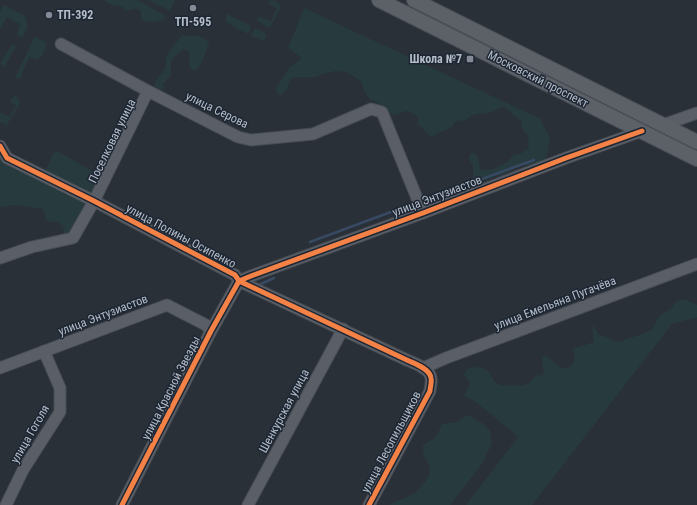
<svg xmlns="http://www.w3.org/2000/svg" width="697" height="505" font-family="'Roboto Condensed',sans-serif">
<rect width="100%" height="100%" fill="#2a3038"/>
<g fill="#273a3e">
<path d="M105,0H137L166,16L162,20C154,21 147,24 141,18V12L138,9H134L129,11C126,10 123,7 120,6C113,4 109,6 105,0Z"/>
<path d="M149,0H175L170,11Z"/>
<path d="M270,0C275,0 279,2 281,7L270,28L257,21L259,16L271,21L277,8L268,4Z"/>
<path d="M4,5L25,16L28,27L22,38L17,35L20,24L7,17L0,29V11Z"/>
<path d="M304,8L541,119L543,126L549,135C550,141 548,159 543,162C538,166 525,164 519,166C514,168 510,172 505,174C501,175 497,176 493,177C485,180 480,184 473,177V166L469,159L470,154L473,153L476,154L478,157L480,169L483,170H485L494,169L507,162L514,155L520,154L529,148L528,142L529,135C522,132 521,129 522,122L504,107C498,108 496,110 492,112C487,114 481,113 476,114C472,115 469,118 465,120C462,121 458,120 455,122C454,124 453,126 451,127C445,132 436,131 432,138L418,124V118L411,112L406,111L394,115L388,112L383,109L382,106L380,104L370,99L364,91L361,81L346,72L335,71L323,74L316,77H296L290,79C288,87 288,91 280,95C276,93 276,91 276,87L289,68L302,58L288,48Z"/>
<path d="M227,14L251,26L248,34L229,24L225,20Z"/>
<path d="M444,21L697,147V153L441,26Z"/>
<path d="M255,28L267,34L264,41L251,36Z"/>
<path d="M183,35C188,35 191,38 197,35L210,42C204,51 205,65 194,71C186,67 190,59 189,52L186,49H183L180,51L173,59L171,62V76L163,83L164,89L157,91L154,89C154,80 160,77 164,70C167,65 165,62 166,58C167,54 180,37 183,35Z"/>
<path d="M35,36L47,43L42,56L36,60L29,57L20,78H15Z"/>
<path d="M12,44L16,46L4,67L0,64Z"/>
<path d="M15,94L20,103L7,125L0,122V112L10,117L16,105L10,102Z"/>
<path d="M57,151L99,175L97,182L72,234L64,236L63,226L57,222H50L45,218V214L43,209L13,205L0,207V160L26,173L45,172L53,154Z"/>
<path d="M680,300H685L697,305V317L672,324L532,505H466L518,437L476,402L464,396L470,384L464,375L467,369C477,366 485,365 491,375C492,378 494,381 496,383C502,387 521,386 527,384C531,382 534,379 536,375L542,376L544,372L542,361L543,356C544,356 549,357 549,358C552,360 554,363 556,365C561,369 568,369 572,365C576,360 575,355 572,349L594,342L592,325L596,329L598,334L619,342C629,337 645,335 652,329C656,326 655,322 658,318C660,314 665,313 668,311C674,307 672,304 680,300Z"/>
<path d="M469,415L482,423L490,431L492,441L491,446L481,465L450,505H389L415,493L426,481L430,473V467L424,456L423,450V445L433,439L437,435L442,424L458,422L462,418Z"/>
</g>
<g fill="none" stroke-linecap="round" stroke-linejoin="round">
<g stroke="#384963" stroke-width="2.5">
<path d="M424,200L534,160"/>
<path d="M310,242L415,203"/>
<path d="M259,285L274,278"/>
</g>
<defs>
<g id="minor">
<path d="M61,44L148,91L238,137L251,140L313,134L371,109L382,112L423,213"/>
<path d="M663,125L697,113"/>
<path d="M0,146L7,158L94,201L235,275L239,281L409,361C416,364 430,369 431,378C432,382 430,388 430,391L369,505"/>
<path d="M0,258L32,247L73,238L94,201L148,91"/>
<path d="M0,368L167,305L206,325L211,331"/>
<path d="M423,368L446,358L697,264"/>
<path d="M6,505L23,470L60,412V388L44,351"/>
<path d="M122,505L211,331L239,281L251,276L423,213L566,158L642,131"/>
<path d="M248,505L343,329"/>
</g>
<g id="major">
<path d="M379,0L697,159"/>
<path d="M414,0L697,142"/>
</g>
</defs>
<use href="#minor" stroke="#484c53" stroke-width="13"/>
<use href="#major" stroke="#484c55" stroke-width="16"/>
<use href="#minor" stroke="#5a5e66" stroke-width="11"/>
<use href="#major" stroke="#5c6168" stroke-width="14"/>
<defs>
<g id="cycleway">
<path d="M0,146L7,158L94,201L235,275L239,281L409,361C416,364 430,369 431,378C432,382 430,388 430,391L369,505"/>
<path d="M122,505L211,331L239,281L251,276L423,213L566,158L642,131"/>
</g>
</defs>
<use href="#cycleway" stroke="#1d2633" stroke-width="8"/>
<use href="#cycleway" stroke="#f48246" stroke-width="5"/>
</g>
<g fill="#848b96" stroke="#1d2633" stroke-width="1.5">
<circle cx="193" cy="8" r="4"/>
<circle cx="49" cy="15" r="4"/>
<rect x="466" y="55" width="8" height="8" rx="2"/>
</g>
<g text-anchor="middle" stroke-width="3" stroke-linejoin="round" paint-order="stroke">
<g font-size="12" font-weight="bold" fill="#b4bcc9" stroke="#1d2633" text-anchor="start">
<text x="57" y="19">ТП-392</text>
<text x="193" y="26" text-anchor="middle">ТП-595</text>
<text x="462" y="63" text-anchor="end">Школа №7</text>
</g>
<g font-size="12" fill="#b4bcc9" stroke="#1d2633">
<text transform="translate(538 79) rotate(27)" y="4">Московский проспект</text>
<text transform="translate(217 110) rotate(26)" y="4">улица Серова</text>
<text transform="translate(112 141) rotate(-64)" y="4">Поселковая улица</text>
<text transform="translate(437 196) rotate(-21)" y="4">улица Энтузиастов</text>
<text transform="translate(181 236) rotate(28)" y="4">улица Полины Осипенко</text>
<text transform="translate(555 303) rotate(-21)" y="4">улица Емельяна Пугачёва</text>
<text transform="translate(103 315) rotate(-21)" y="4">улица Энтузиастов</text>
<text transform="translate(171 388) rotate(-63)" y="4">улица Красной Звезды</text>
<text transform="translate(284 411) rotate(-62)" y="4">Шенкурская улица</text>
<text transform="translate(30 434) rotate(-60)" y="4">улица Гоголя</text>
<text transform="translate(391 442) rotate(-62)" y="4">улица Лесопильщиков</text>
</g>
</g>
</svg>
